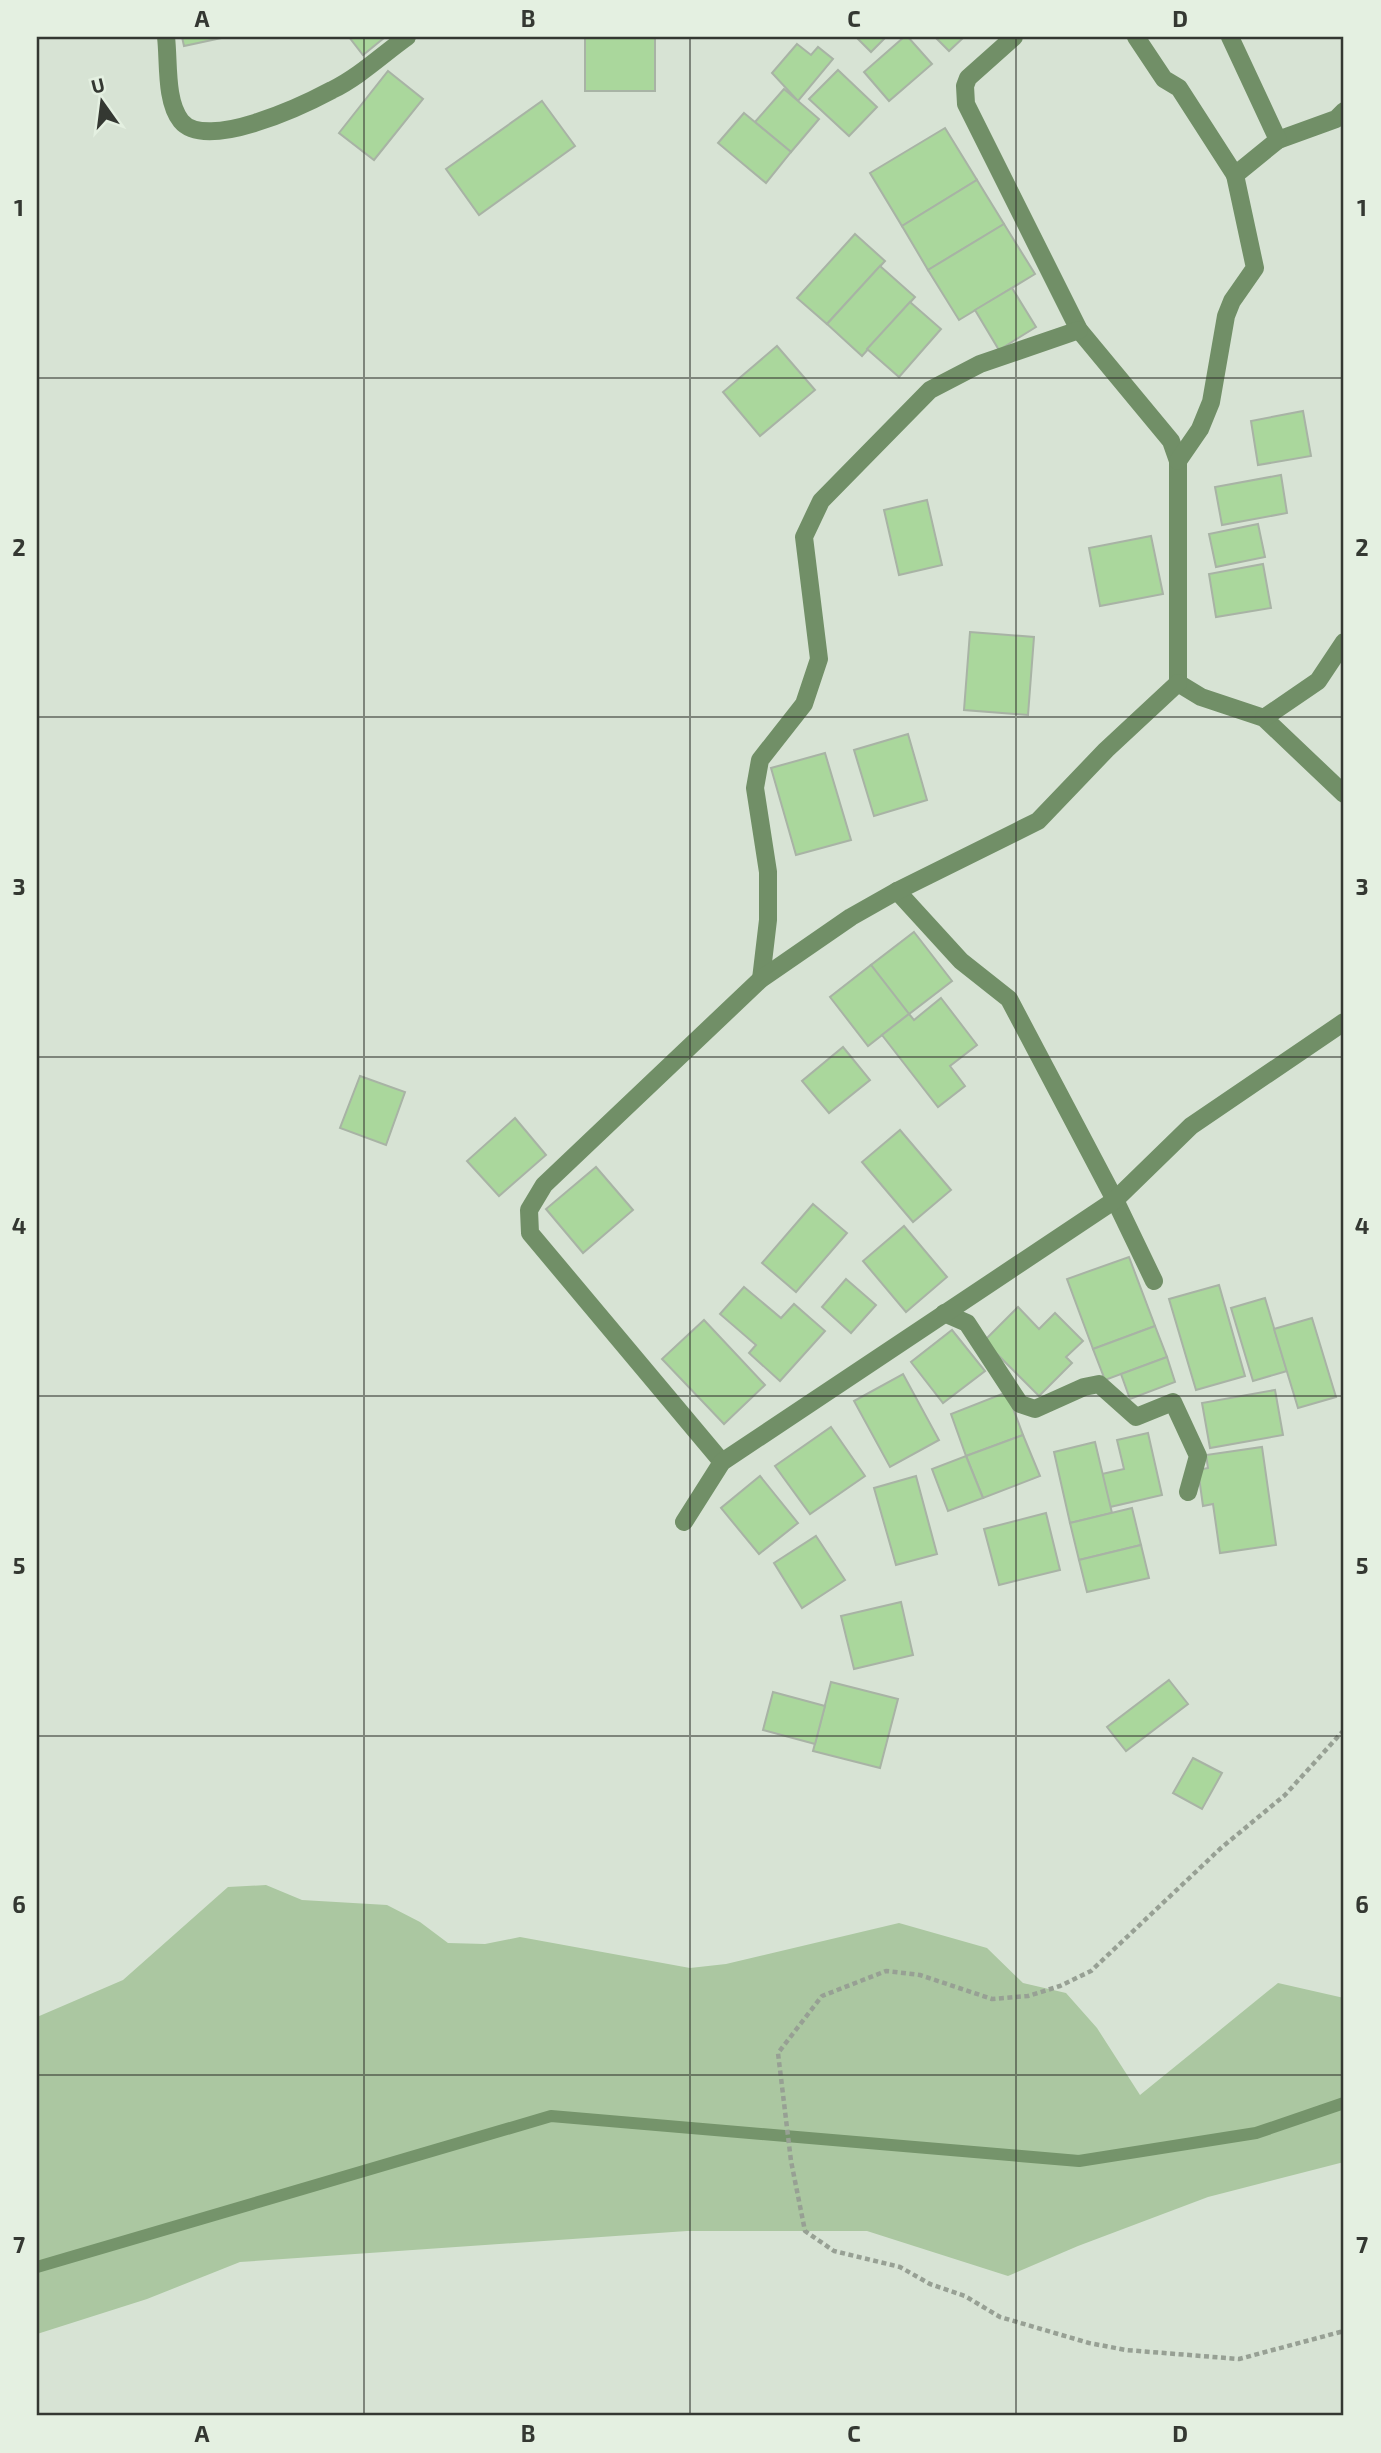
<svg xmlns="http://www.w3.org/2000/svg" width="1381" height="2453" font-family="'Exo 2',sans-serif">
<rect width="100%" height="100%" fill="#d7e3d4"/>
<path fill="#abc7a1" d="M266,1885L302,1900L387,1905L420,1922L448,1943L485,1944L520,1937L690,1968L726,1964L899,1923L987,1948L1023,1983L1066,1993L1097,2028L1140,2095L1278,1983L1344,1998V2162L1208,2197L1078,2246L1008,2276L867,2231H687L240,2262L147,2299L37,2334V2017L123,1980L228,1887Z"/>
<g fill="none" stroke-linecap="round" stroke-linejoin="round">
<path stroke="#75946b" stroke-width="12" d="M37,2267L551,2116L1079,2161L1256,2133L1344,2103"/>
</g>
<g fill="#aad79c" stroke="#a8b3a5" stroke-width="2">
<path d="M182,37H226L184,46Z"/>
<path d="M349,37H383L384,38L363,55Z"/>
<rect x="585" y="37" width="70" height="54"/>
<path d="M856,37H886L871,52Z"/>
<path d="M904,37H908L932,64L889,101L864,72Z"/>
<path d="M935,37H964L949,51Z"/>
<path d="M797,44L811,55L818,47L833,59L798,101L772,73Z"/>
<path d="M838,70L877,107L849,136L809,99Z"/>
<path d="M388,71L423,99L374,160L339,133Z"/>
<path d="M784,89L819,119L791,152L755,122Z"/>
<path d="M542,101L575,146L479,215L446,169Z"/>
<path d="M744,113L791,152L766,183L718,143Z"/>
<path d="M945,128L977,180L902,226L870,173Z"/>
<path d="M977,180L1004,224L928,270L902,226Z"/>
<path d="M1004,224L1035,274L959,320L928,270Z"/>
<path d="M855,234L885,261L827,324L797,298Z"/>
<path d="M880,266L915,297L862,356L827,324Z"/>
<path d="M1012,288L1036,327L999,350L975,310Z"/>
<path d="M910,302L941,329L899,377L867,349Z"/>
<path d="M777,346L815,390L760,436L723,392Z"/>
<path d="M1303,411L1311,456L1258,465L1251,421Z"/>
<path d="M1281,475L1287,513L1222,525L1215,487Z"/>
<path d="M927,500L942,565L899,575L884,510Z"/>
<path d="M1258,524L1265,557L1216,567L1209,534Z"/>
<path d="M1151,536L1163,594L1100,606L1089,548Z"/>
<path d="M1263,564L1271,608L1216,617L1209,574Z"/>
<path d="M970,632L1034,637L1028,715L964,710Z"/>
<path d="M908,734L927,800L874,816L854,750Z"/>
<path d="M825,753L851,840L796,855L771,768Z"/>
<path d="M914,932L952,981L909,1014L871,965Z"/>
<path d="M871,965L909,1014L868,1046L830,997Z"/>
<path d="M941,998L977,1045L950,1066L965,1086L938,1107L882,1035L909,1014L914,1020Z"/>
<path d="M843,1047L870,1080L829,1113L802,1081Z"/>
<path d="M360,1076L405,1092L386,1145L340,1128Z"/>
<path d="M515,1118L546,1155L499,1196L467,1161Z"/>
<path d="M900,1130L951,1190L913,1222L862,1162Z"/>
<path d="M596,1167L633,1210L583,1253L546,1209Z"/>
<path d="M813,1204L847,1233L796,1292L762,1263Z"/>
<path d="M904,1226L947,1277L906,1312L863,1261Z"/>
<path d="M1129,1257L1155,1326L1093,1349L1067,1279Z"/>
<path d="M846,1279L876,1305L851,1333L822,1307Z"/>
<path d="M1219,1285L1245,1376L1196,1390L1169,1299Z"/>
<path d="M744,1287L781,1318L794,1304L825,1331L780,1381L749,1353L756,1345L720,1314Z"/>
<path d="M1265,1298L1287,1371L1253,1381L1231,1308Z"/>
<path d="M1018,1307L1039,1329L1055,1313L1083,1341L1066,1357L1072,1363L1039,1396L984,1341Z"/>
<path d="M1312,1318L1336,1397L1298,1408L1274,1329Z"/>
<path d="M704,1320L765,1385L724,1424L662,1359Z"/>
<path d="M1155,1326L1167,1357L1105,1380L1093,1349Z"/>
<path d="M952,1330L985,1371L943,1403L911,1362Z"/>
<path d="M1167,1357L1175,1382L1130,1399L1121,1374Z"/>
<path d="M903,1374L939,1440L890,1467L854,1401Z"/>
<path d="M1275,1390L1283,1435L1210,1448L1202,1403Z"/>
<path d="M1007,1392L1023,1435L966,1456L951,1414Z"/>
<path d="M831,1427L865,1476L810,1514L775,1466Z"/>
<path d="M1148,1433L1162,1495L1110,1507L1102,1474L1124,1469L1117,1440Z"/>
<path d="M1023,1435L1040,1476L983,1498L966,1456Z"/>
<path d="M1095,1442L1112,1513L1070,1523L1054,1452Z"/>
<path d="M1262,1447L1276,1545L1220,1553L1213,1504L1203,1506L1198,1470L1208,1468L1206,1455Z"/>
<path d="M966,1456L983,1498L948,1511L932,1469Z"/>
<path d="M760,1476L798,1523L759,1554L721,1508Z"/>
<path d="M916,1476L937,1554L896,1565L874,1488Z"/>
<path d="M1132,1508L1141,1545L1079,1560L1070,1523Z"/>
<path d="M1046,1513L1060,1570L999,1585L984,1529Z"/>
<path d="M816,1536L845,1580L802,1608L774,1563Z"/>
<path d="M1141,1545L1149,1578L1087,1592L1079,1560Z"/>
<path d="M901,1602L913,1655L854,1669L841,1616Z"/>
<path d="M1169,1680L1188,1704L1126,1751L1107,1727Z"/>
<path d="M831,1682L898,1699L880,1768L813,1751Z"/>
<path d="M773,1692L825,1706L815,1744L763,1730Z"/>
<path d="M1193,1758L1222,1773L1202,1809L1173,1793Z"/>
</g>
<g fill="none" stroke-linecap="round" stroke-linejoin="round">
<path stroke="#97a094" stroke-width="4.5" stroke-dasharray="5 3.5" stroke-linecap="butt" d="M1344,1730L1285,1795L1221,1848L1091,1971L1060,1986L1028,1996L992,1999L920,1975L886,1971L822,1996L778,2053L791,2161L805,2231L834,2251L900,2267L930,2284L965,2296L1000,2317L1089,2343L1126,2350L1239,2359L1344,2331"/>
<g stroke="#718f67" stroke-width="18">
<path d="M166,37C169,61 165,101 181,121C206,152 304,105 332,90C359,77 383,54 407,37"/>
<path d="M1014,37L968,78L965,86L966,104L1079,330L1171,441L1178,461V683L1201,697L1264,718L1344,794"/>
<path d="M1136,37L1164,79L1179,88L1235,175"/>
<path d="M1278,140L1336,119L1344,111"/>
<path d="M1178,461L1200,429L1211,402L1226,316L1232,301L1255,268L1235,175L1278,140L1230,37"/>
<path d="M1264,718L1318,681L1344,642"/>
<path d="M897,891L961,961L1009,999L1115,1200L1154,1281"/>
<path d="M761,979L768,920V872L755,788L760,760L804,704L819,659L804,537L821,501L930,390L980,364L1079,330"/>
<path d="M944,1313L967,1323L1020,1404L1035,1409L1084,1387L1099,1384L1136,1417L1173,1402L1198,1456L1188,1492"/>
<path d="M722,1462L530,1233L529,1210L544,1185L761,979L851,917L897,891L1038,821L1106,750L1178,683"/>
<path d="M684,1522L722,1462L1115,1200L1191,1126L1344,1022"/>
</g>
</g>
<path fill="none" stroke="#343832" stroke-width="2" stroke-opacity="0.55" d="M364,37V2416M690,37V2416M1016,37V2416M37,378H1344M37,717H1344M37,1057H1344M37,1396H1344M37,1736H1344M37,2075H1344"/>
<rect width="1381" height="2453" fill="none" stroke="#e4f0e1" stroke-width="77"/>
<g transform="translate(102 102) rotate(346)" stroke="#e4f0e1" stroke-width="5" paint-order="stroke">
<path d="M0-5L12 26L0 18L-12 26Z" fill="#343832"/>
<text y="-10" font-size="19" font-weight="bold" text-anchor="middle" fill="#343832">U</text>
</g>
<rect x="38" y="38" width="1304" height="2376" fill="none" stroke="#343832" stroke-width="2.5"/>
<g font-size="23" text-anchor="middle" font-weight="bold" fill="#343832">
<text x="202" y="27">A</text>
<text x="528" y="27">B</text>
<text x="854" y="27">C</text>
<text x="1180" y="27">D</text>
<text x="19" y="216">1</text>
<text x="1362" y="216">1</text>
<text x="19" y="556">2</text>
<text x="1362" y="556">2</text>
<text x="19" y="895">3</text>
<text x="1362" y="895">3</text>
<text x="19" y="1234">4</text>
<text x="1362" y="1234">4</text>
<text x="19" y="1574">5</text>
<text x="1362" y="1574">5</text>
<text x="19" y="1913">6</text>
<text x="1362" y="1913">6</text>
<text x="19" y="2253">7</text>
<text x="1362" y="2253">7</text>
<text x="202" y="2442">A</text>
<text x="528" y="2442">B</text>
<text x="854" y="2442">C</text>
<text x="1180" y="2442">D</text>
</g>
</svg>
